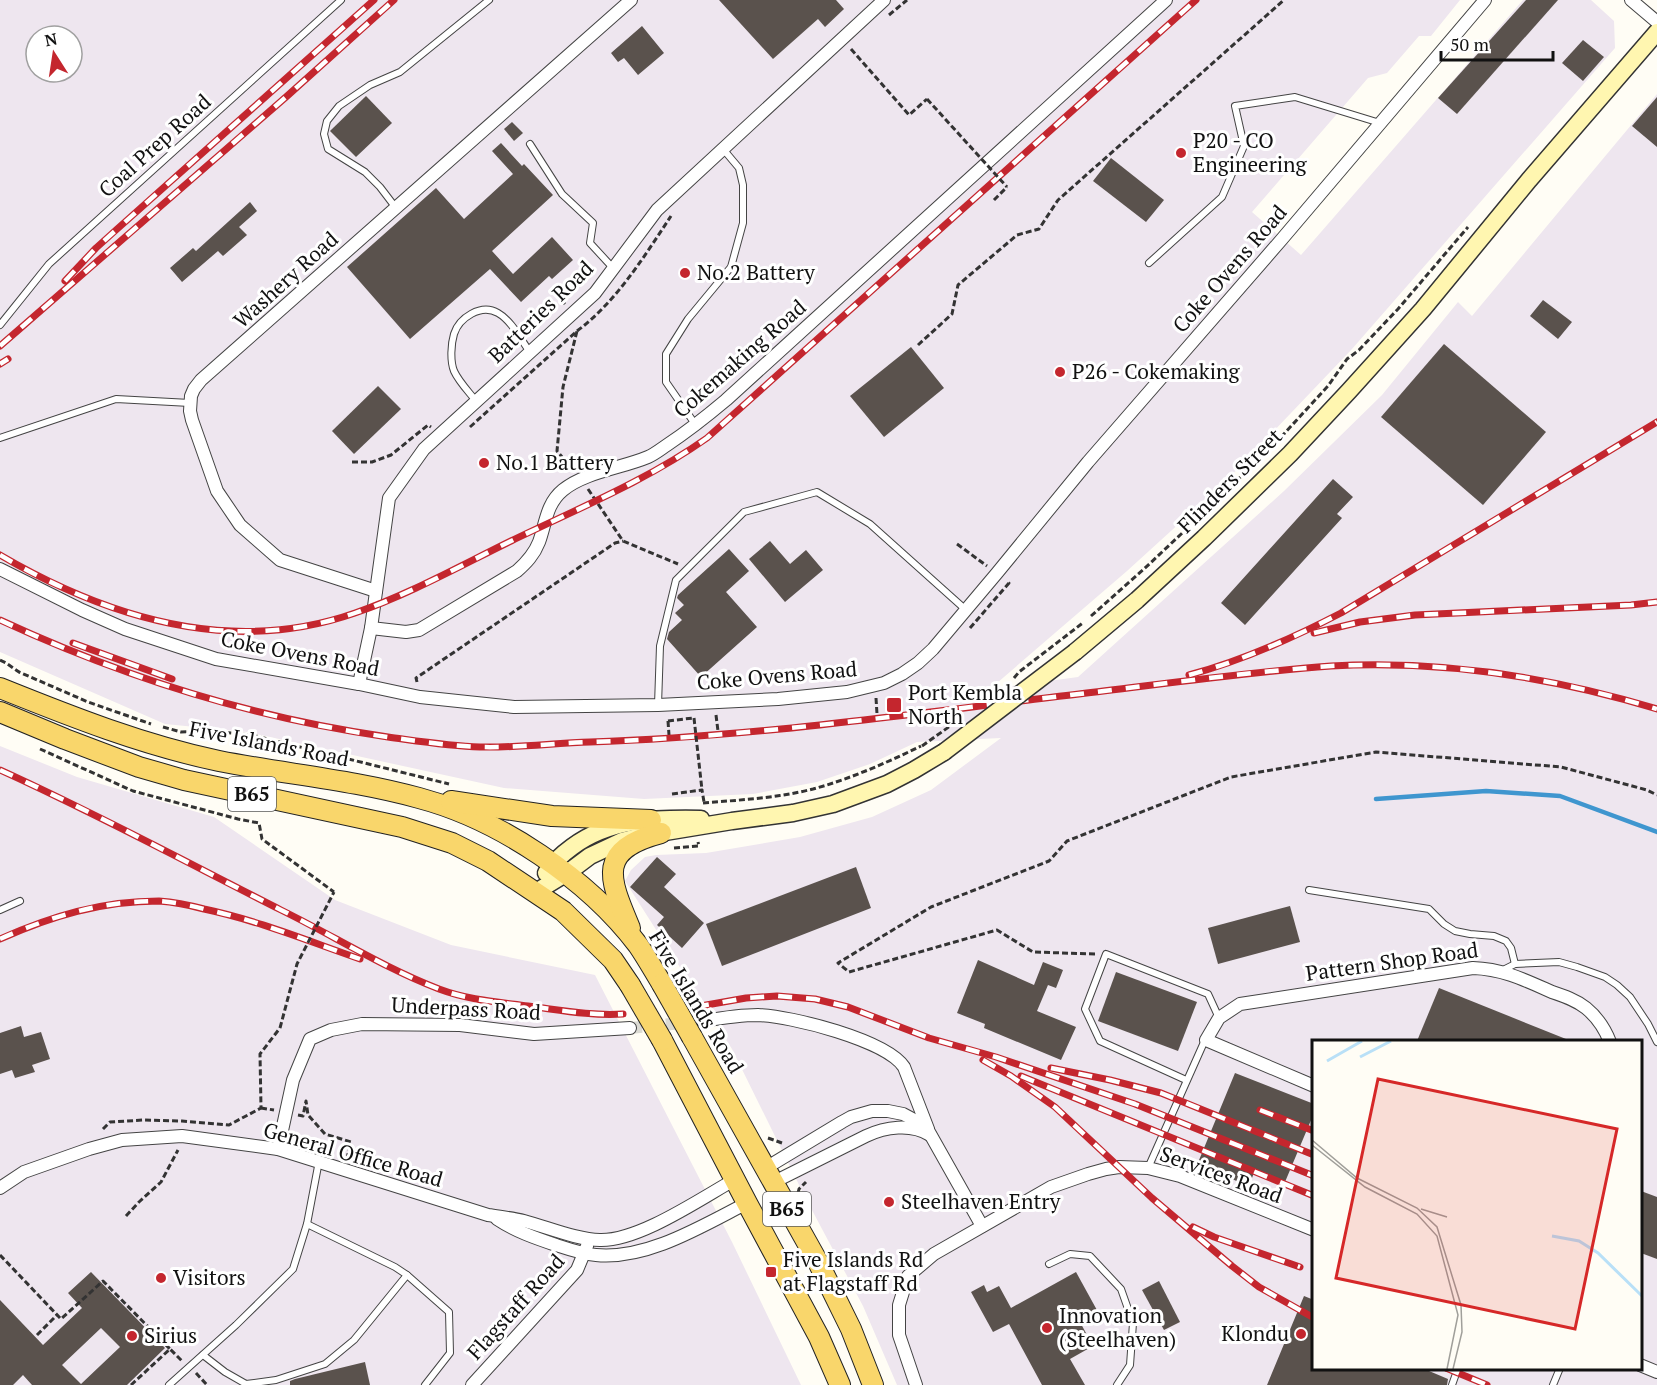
<svg xmlns="http://www.w3.org/2000/svg" width="1657" height="1385" font-family="'PT Serif',serif">
<rect width="100%" height="100%" fill="#fffdf5"/>
<g fill="#eee6ef" fill-rule="evenodd">
<path d="M0,0H1460L1431,36H1419L1387,73L1368,78L1252,212L1301,255L1523,0H1591L1614,21L1615,48L1352,349L1227,480L1127,571L990,689L1078,677L1284,491L1382,395L1458,302L1472,316L1657,94V1385H897L863,1306L805,1197L732,1049L625,881L631,870L645,857L656,855L706,853L800,837L872,817L931,790L1001,738L917,742L870,764L817,782L753,794L644,799L504,788L247,732L165,724L0,652ZM36,36H72V72H36ZM1314,1042H1640V1368H1314Z"/>
<path d="M0,746L77,777L214,817L335,900L451,945L595,975L732,1242L801,1385H0Z"/>
</g>
<g fill="none" stroke-linecap="round" stroke-linejoin="round">
<path stroke="#3f96cf" stroke-width="4.5" d="M1376,799L1486,791L1560,796L1657,832"/>
</g>
<g fill="#5a524d" fill-rule="evenodd">
<path d="M719,0H836L844,9L825,27L818,19L773,59Z"/>
<path d="M1526,0H1558L1457,114L1438,98Z"/>
<path d="M642,26L664,53L638,75L624,58L618,62L611,53Z"/>
<path d="M1583,40L1604,57L1583,81L1562,63Z"/>
<path d="M366,96L392,123L356,157L330,131Z"/>
<path d="M1657,97V147L1632,126Z"/>
<path d="M512,122L523,133L514,141L504,129Z"/>
<path d="M501,143L522,166L524,164L553,195L492,251L513,274L552,237L573,260L552,279L549,276L521,302L490,269L410,339L347,267L436,188L464,219L513,174L492,151Z"/>
<path d="M1111,158L1164,200L1146,222L1093,181Z"/>
<path d="M250,202L257,211L239,227L247,235L223,256L218,251L182,282L170,268L193,248L196,251Z"/>
<path d="M1543,300L1572,322L1558,339L1530,316Z"/>
<path d="M1444,344L1546,432L1483,505L1381,417Z"/>
<path d="M911,347L944,388L884,437L850,396Z"/>
<path d="M378,386L401,409L354,454L332,431Z"/>
<path d="M1333,479L1353,497L1337,514L1342,518L1245,625L1221,603Z"/>
<path d="M770,541L790,564L806,550L823,570L785,602L749,559Z"/>
<path d="M729,549L749,571L726,592L757,627L701,677L667,639L669,632L682,620L675,613L684,605L677,598L678,595Z"/>
<path d="M657,857L676,874L664,887L704,923L682,948L657,925L664,917L630,887Z"/>
<path d="M856,867L871,908L722,966L706,924Z"/>
<path d="M1290,906L1300,942L1218,964L1208,928Z"/>
<path d="M978,960L1034,985L1043,962L1063,970L1056,988L1048,985L1037,1011L1076,1027L1061,1060L984,1028L985,1024L957,1013Z"/>
<path d="M1116,972L1197,1002L1178,1051L1098,1021Z"/>
<path d="M1439,988L1571,1041H1417Z"/>
<path d="M21,1026L24,1037L41,1032L50,1059L32,1065L35,1072L15,1078L12,1070L0,1074V1033Z"/>
<path d="M1235,1073L1314,1104V1113L1285,1182L1255,1170L1249,1186L1197,1165Z"/>
<path d="M1641,1191L1657,1197V1259L1641,1253Z"/>
<path d="M91,1272L165,1348L127,1385H32L23,1375L13,1385H0V1300L43,1345L82,1308L68,1293ZM101,1328L120,1347L81,1384L62,1365Z"/>
<path d="M1076,1272L1098,1312L1080,1322L1093,1346L1070,1359L1085,1385H1042L1009,1324L993,1332L971,1292L984,1285L987,1292L999,1286L1011,1308Z"/>
<path d="M1159,1281L1180,1322L1164,1330L1142,1290Z"/>
<path d="M1304,1296L1314,1300V1368H1422L1448,1379L1447,1385H1267Z"/>
<path d="M365,1362L370,1385H290V1381L295,1379Z"/>
</g>
<g fill="none" stroke-linecap="round" stroke-linejoin="round">
<path stroke="#dbdad3" stroke-width="12" stroke-dasharray="12 6" stroke-linecap="butt" d="M630,1028L703,1021"/>
<defs>
<g id="lane">
<path d="M530,144L562,194L593,223L590,243L613,268"/>
<path d="M396,208L380,187L365,172L328,149L324,134L327,121L339,106L370,85L400,72L489,0"/>
<path d="M1149,263L1222,197L1244,146L1235,106L1295,97L1380,123"/>
<path d="M0,325L49,264L341,0"/>
<path d="M476,401C469,392 459,382 454,371C450,361 451,344 454,334C459,318 481,303 498,313C512,321 521,340 530,352"/>
<path d="M695,424L666,382V354L688,319L731,267L743,223V185L739,168L723,149"/>
<path d="M0,438L116,399L190,403"/>
<path d="M658,705L660,646L676,580L744,512L817,492L870,524L966,610"/>
<path d="M1309,890L1429,909L1444,924L1455,931L1470,934L1494,936L1506,941L1511,948L1515,964"/>
<path d="M0,910L20,901"/>
<path d="M1501,971L1515,964L1559,962L1577,967L1605,977L1617,985L1630,997L1648,1024L1657,1042"/>
<path d="M1186,1080L1100,1041L1085,1009L1106,954L1208,994L1219,1018"/>
<path d="M1148,1168L1205,1040"/>
<path d="M307,1224L395,1267L407,1275L449,1312L450,1353L425,1385"/>
<path d="M1049,1264L1070,1254L1090,1256L1121,1289L1133,1323L1130,1365L1117,1385"/>
<path d="M203,1355L225,1372L246,1384L276,1380L325,1364L354,1340L407,1275"/>
<path d="M169,1385L236,1325L293,1269L307,1224L319,1161"/>
<path d="M1452,1385L1458,1368"/>
<path d="M1553,1385L1560,1368"/>
</g>
<g id="street">
<path d="M1631,0L1657,22"/>
<path d="M0,569L82,610L125,629L216,659L359,684L420,697L514,707L658,705L778,699L847,692L884,683L902,674L918,663L933,649L997,573L1088,462L1282,239L1485,0"/>
<path d="M376,591L280,560L240,525L217,491L192,420L190,411L191,396L194,389L201,380L631,0"/>
<path d="M371,628L406,632L419,630L517,571C526,563 534,555 539,542C546,523 546,504 563,490C585,472 622,468 648,457C655,454 661,449 667,445C688,431 707,416 726,400L1166,0"/>
<path d="M359,684L371,628L389,498L424,449L595,293L657,210L884,0"/>
<path d="M703,1021C721,1018 740,1015 758,1015C791,1016 886,1040 904,1067L928,1129"/>
<path d="M1314,1086L1206,1040L1219,1018L1240,1004L1473,968C1503,969 1525,980 1552,992C1564,996 1576,1000 1586,1008C1597,1017 1605,1029 1610,1042"/>
<path d="M278,1149L293,1080L310,1039L331,1030L362,1024L460,1025L534,1034L630,1028"/>
<path d="M764,1169L842,1122L851,1117L872,1111H888L903,1114L918,1122L929,1132L982,1226"/>
<path d="M772,1183L866,1136C885,1127 911,1123 930,1135"/>
<path d="M0,1188L24,1172L89,1149L122,1140L182,1136L278,1149L488,1215C500,1217 512,1218 524,1221C547,1227 578,1240 600,1240C639,1241 700,1199 734,1180"/>
<path d="M497,1219C515,1231 535,1238 556,1245C568,1249 582,1254 596,1255C647,1260 702,1226 747,1203"/>
<path d="M1640,1365L1657,1372"/>
<path d="M472,1385L577,1270L587,1246"/>
<path d="M916,1385L899,1335V1305L908,1276L934,1254L1051,1187L1088,1174L1106,1169L1119,1167L1148,1168L1180,1176L1314,1230"/>
</g>
<g id="secondary">
<path d="M1075,652L1137,600L1204,538L1290,454L1349,391L1423,309L1529,180L1657,32"/>
<path d="M546,873C553,862 561,855 572,847C609,819 656,818 701,819"/>
<path d="M536,892L570,871L590,856L622,841L641,836L732,821L793,813L833,804L887,784L914,770L944,752"/>
</g>
<g id="primary">
<path d="M0,688C72,717 143,745 219,761C285,774 354,780 419,798C499,819 588,879 638,945C647,958 654,971 662,984"/>
<path d="M0,712L65,739L139,767L184,780L402,827L452,843L488,861L563,911L613,960L630,985"/>
<path d="M451,801L552,816L651,820"/>
<path d="M630,928C609,878 596,850 661,833"/>
<path d="M692,1037L819,1264L851,1329L873,1385"/>
<path d="M662,1040L747,1203L819,1337L840,1385"/>
</g>
</defs>
<use href="#lane" stroke="#444" stroke-width="8"/>
<use href="#street" stroke="#444" stroke-width="14"/>
<use href="#secondary" stroke="#333" stroke-width="19"/>
<use href="#primary" stroke="#222" stroke-width="22"/>
<g stroke="#333" stroke-width="3" stroke-dasharray="6 3" stroke-linecap="butt">
<path d="M889,15L907,0"/>
<path d="M851,49L909,115L927,99"/>
<path d="M994,200L1007,187"/>
<path d="M556,294L565,304"/>
<path d="M577,331C616,302 644,257 671,216"/>
<path d="M918,345L952,314L958,285L1017,235L1039,229L1058,200L1284,0"/>
<path d="M470,427L577,331L563,387L557,451L573,470"/>
<path d="M352,462H372L391,455L428,425L431,427"/>
<path d="M588,489L623,541L678,564"/>
<path d="M957,544L987,566"/>
<path d="M1091,616L1144,569L1212,505L1282,436L1328,386L1347,359L1359,350L1398,309L1468,227"/>
<path d="M970,628L1009,583L1007,581"/>
<path d="M0,660L6,663L19,672L88,702L151,724"/>
<path d="M1014,678L1019,672L1084,622"/>
<path d="M417,682L416,678L615,543L623,541"/>
<path d="M876,698L877,714"/>
<path d="M716,715L718,731"/>
<path d="M668,721L693,718"/>
<path d="M668,721L669,735"/>
<path d="M163,727L181,732L208,731L252,735L449,784"/>
<path d="M40,749L133,791L238,819L259,823L262,839L334,892"/>
<path d="M672,794L702,790L704,802"/>
<path d="M703,803C740,800 777,798 813,789C850,779 886,763 921,746"/>
<path d="M674,848L699,846L698,842"/>
<path d="M1095,954L1033,952L997,930L849,972L838,963L931,907L1049,861L1067,841L1231,777L1376,752L1561,767L1647,790L1657,795"/>
<path d="M261,1108L274,1110"/>
<path d="M298,1115L303,1116L306,1101L308,1115L325,1134L351,1142L347,1158"/>
<path d="M103,1129L110,1122L144,1120L182,1121L229,1125L261,1108L260,1054L280,1028"/>
<path d="M768,1138L782,1143"/>
<path d="M798,1193L799,1189L806,1182"/>
<path d="M126,1216L139,1202L161,1182L178,1150"/>
<path d="M0,1255L61,1319L103,1281L170,1349"/>
<path d="M37,1335L57,1315"/>
<path d="M196,1373L207,1385"/>
<path d="M131,1385L170,1349L182,1361"/>
</g>
<use href="#lane" stroke="#fff" stroke-width="6"/>
<use href="#street" stroke="#fff" stroke-width="12"/>
<use href="#secondary" stroke="#fff6b0" stroke-width="16"/>
<use href="#primary" stroke="#f9d66b" stroke-width="20"/>
<defs>
<g id="rail">
<path d="M65,281L96,248L116,230L374,0"/>
<path d="M0,346L286,97L394,0"/>
<path d="M0,364L8,359"/>
<path d="M0,555C108,618 232,656 355,613C408,595 460,566 511,541C577,509 646,481 707,438L1196,0"/>
<path d="M0,620C123,677 253,718 388,737C418,741 449,746 480,747C517,748 554,743 590,742C754,737 916,713 1079,694C1163,684 1247,672 1331,666C1442,660 1552,677 1657,709"/>
<path d="M1314,633L1360,622L1415,615L1631,605L1657,602"/>
<path d="M73,643L172,679"/>
<path d="M1189,675C1241,661 1293,638 1341,613L1657,422"/>
<path d="M0,770C95,813 188,863 281,910C334,936 384,968 439,989C468,1000 498,1002 528,1006C560,1010 591,1016 623,1014"/>
<path d="M0,939C52,916 101,901 159,901C173,902 189,905 204,909C257,920 308,941 360,959"/>
<path d="M695,1007L746,998L777,996L815,999L848,1007L929,1038L996,1057L1135,1104L1314,1176"/>
<path d="M983,1060L1011,1076L1055,1107L1152,1198L1232,1266L1259,1287L1314,1318"/>
<path d="M1051,1068L1110,1080L1161,1093L1314,1155"/>
<path d="M1021,1076L1314,1196"/>
<path d="M1260,1110L1314,1131"/>
<path d="M1193,1227L1214,1237L1300,1267"/>
<path d="M1446,1368L1487,1385"/>
</g>
</defs>
<use href="#rail" stroke="#c4262e" stroke-width="7"/>
<use href="#rail" stroke="#fff" stroke-width="4.5" stroke-dasharray="14" stroke-linecap="butt"/>
<defs>
<path id="secondary-bridge" d="M944,752L1075,652"/>
<g id="primary-bridge">
<path d="M662,984L692,1037"/>
<path d="M630,985L662,1040"/>
</g>
</defs>
<use href="#secondary-bridge" stroke="#333" stroke-width="19" stroke-linecap="butt"/>
<use href="#primary-bridge" stroke="#222" stroke-width="22" stroke-linecap="butt"/>
<g stroke="#333" stroke-width="3" stroke-dasharray="6 3" stroke-linecap="butt">
<path d="M927,99L1007,187"/>
<path d="M694,718L702,790"/>
<path d="M922,746L953,724"/>
<path d="M280,1028L297,964L334,892"/>
</g>
<use href="#secondary-bridge" stroke="#fff6b0" stroke-width="16"/>
<use href="#primary-bridge" stroke="#f9d66b" stroke-width="20"/>
</g>
<g fill="#c4262e" stroke="#fff" stroke-width="2">
<circle cx="1181" cy="153" r="6"/>
<circle cx="685" cy="273" r="6"/>
<circle cx="1060" cy="372" r="6"/>
<circle cx="484" cy="463" r="6"/>
<rect x="886" y="697" width="16" height="16" rx="3"/>
<circle cx="889" cy="1202" r="6"/>
<rect x="765" y="1266" width="12" height="12" rx="3"/>
<circle cx="161" cy="1278" r="6"/>
<circle cx="1047" cy="1328" r="6"/>
<circle cx="1301" cy="1334" r="6"/>
<circle cx="132" cy="1336" r="6"/>
</g>
<g text-anchor="middle" stroke-width="6" stroke-linejoin="round" paint-order="stroke">
<g fill="#fff" stroke="#585858" stroke-width="1.5">
<rect x="228" y="777" width="48" height="34" rx="4.5"/>
<rect x="763" y="1192" width="48" height="34" rx="4.5"/>
</g>
<g font-size="20" font-weight="bold" fill="#111">
<text x="252" y="801">B65</text>
<text x="787" y="1216">B65</text>
</g>
<g font-size="21" fill="#111" stroke="#fff" text-anchor="start">
<text x="1193" y="148">P20 - CO<tspan x="1193" dy="24">Engineering</tspan></text>
<text x="697" y="280">No.2 Battery</text>
<text x="1072" y="379">P26 - Cokemaking</text>
<text x="496" y="470">No.1 Battery</text>
<text x="908" y="700">Port Kembla<tspan x="908" dy="24">North</tspan></text>
<text x="901" y="1209">Steelhaven Entry</text>
<text x="783" y="1267">Five Islands Rd<tspan x="783" dy="24">at Flagstaff Rd</tspan></text>
<text x="173" y="1285">Visitors</text>
<text x="1059" y="1323">Innovation<tspan x="1059" dy="24">(Steelhaven)</tspan></text>
<text x="1289" y="1341" text-anchor="end">Klondu</text>
<text x="144" y="1343">Sirius</text>
</g>
<g font-size="21" fill="#111" stroke="#fff">
<text transform="translate(155 146) rotate(-42)" y="7">Coal Prep Road</text>
<text transform="translate(1230 269) rotate(-49)" y="7">Coke Ovens Road</text>
<text transform="translate(286 280) rotate(-42)" y="7">Washery Road</text>
<text transform="translate(541 312) rotate(-44)" y="7">Batteries Road</text>
<text transform="translate(740 359) rotate(-41)" y="7">Cokemaking Road</text>
<text transform="translate(1230 481) rotate(-45)" y="7">Flinders Street</text>
<text transform="translate(300 654) rotate(11)" y="7">Coke Ovens Road</text>
<text transform="translate(777 676) rotate(-5)" y="7">Coke Ovens Road</text>
<text transform="translate(269 744) rotate(11)" y="7">Five Islands Road</text>
<text transform="translate(1392 962) rotate(-8)" y="7">Pattern Shop Road</text>
<text transform="translate(696 1002) rotate(59)" y="7">Five Islands Road</text>
<text transform="translate(466 1009) rotate(3)" y="7">Underpass Road</text>
<text transform="translate(353 1155) rotate(16)" y="7">General Office Road</text>
<text transform="translate(1221 1175) rotate(20)" y="7">Services Road</text>
<text transform="translate(516 1307) rotate(-48)" y="7">Flagstaff Road</text>
</g>
</g>
<g transform="translate(1312 1040)">
<rect width="330" height="330" fill="#fffdf5"/>
<path fill="none" stroke="#b9e0f7" stroke-width="3" d="M48,17L79,1M15,21L50,1M240,196L267,201L286,213L330,256"/>
<path fill="none" stroke="#a09f9a" stroke-width="1.5" d="M0,100L45,138L105,168L125,187L149,265L150,292L141,329M0,105L53,147L105,174L125,196L146,275L135,329M109,169L135,177"/>
<path fill="#d62828" fill-opacity="0.15" stroke="#d62828" stroke-width="3" d="M66,39L305,89L263,289L24,238Z"/>
<rect width="330" height="330" fill="none" stroke="#111" stroke-width="3"/>
</g>
<g transform="translate(54 54) rotate(348)"><circle r="28" fill="#ffffff" stroke="#a0a0a0" stroke-width="1.5"/>
<path d="M0-4.5L10 22L0 15L-10 22Z" fill="#c4262e"/>
<text y="-9" font-size="16" font-weight="bold" text-anchor="middle" fill="#111111">N</text>
</g>
<path d="M1441 51v9h112v-9" fill="none" stroke="#111111" stroke-width="3"/>
<text x="1450" y="51" font-size="18" fill="#111111" stroke="#ffffff" stroke-width="4.5" paint-order="stroke">50 m</text>
</svg>
